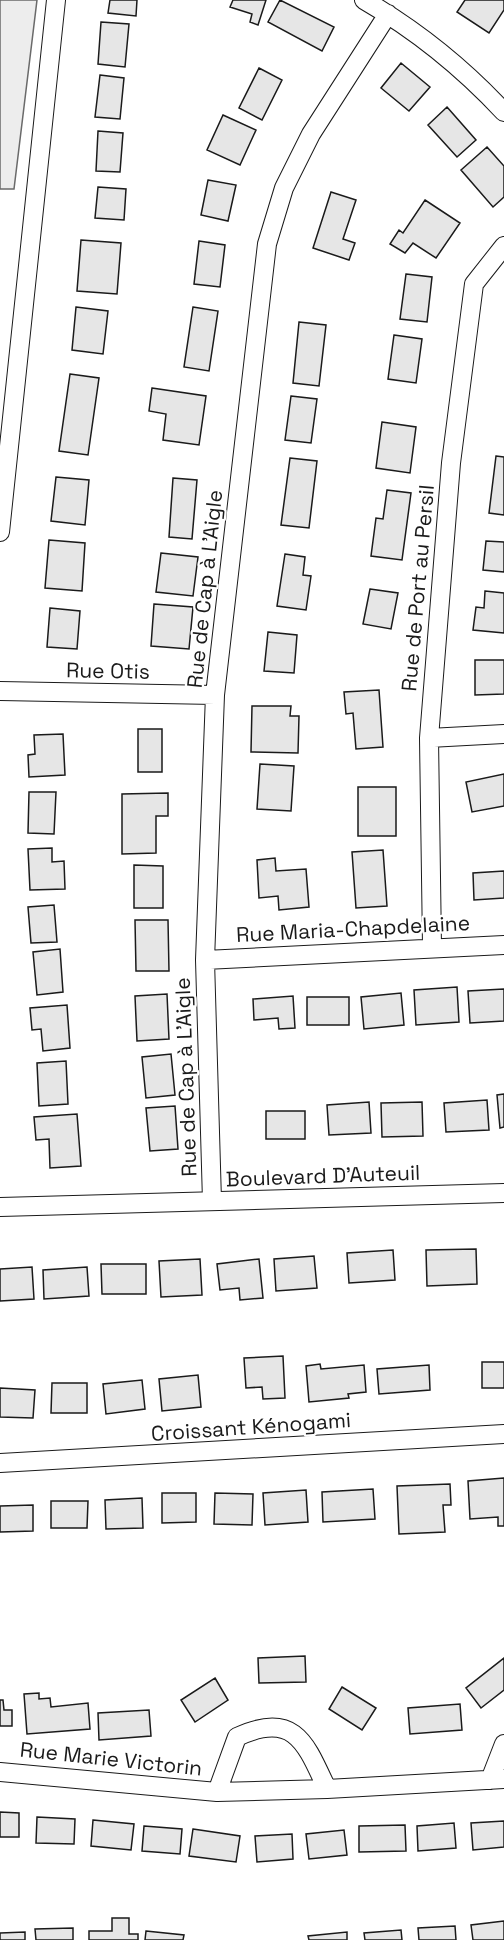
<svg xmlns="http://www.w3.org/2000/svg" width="504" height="1940" font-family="'Space Grotesk',sans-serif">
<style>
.built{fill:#ededed;stroke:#6a6a6a;stroke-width:1.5}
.building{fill:#e6e6e6;stroke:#1a1a1a;stroke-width:1.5}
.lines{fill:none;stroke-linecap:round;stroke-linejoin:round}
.street-casing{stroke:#1a1a1a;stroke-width:20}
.street{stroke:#fff;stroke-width:18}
.labels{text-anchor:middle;stroke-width:4.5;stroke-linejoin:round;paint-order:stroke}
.street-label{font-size:21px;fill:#1a1a1a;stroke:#fff}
</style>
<rect width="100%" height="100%" fill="#fff"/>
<path class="built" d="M0 0H37L14 189H0Z"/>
<path class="building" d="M110 0H137L136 16 108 13Z
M233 0H266L258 25 250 22 252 14 230 7Z
M280 0 334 27 322 51 268 22Z
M465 0H504V10L489 33 457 12Z
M101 22 129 24 125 67 98 64Z
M401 63 430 87 409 111 381 88Z
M259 68 282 80 262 120 239 108Z
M100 75 124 78 120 119 95 117Z
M447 107 476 140 457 157 428 125Z
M223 115 256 130 240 165 207 150Z
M98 131 123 133 120 172 96 171Z
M487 147 504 166V197L493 207 461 170Z
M208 180 236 185 228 221 201 215Z
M98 187 126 189 124 220 95 218Z
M331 192 356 200 343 239 355 243 349 260 313 248Z
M425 200 460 223 436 258 413 243 405 253 390 244 399 230 403 233Z
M81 240 121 243 117 294 77 291Z
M199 241 225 245 220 287 194 284Z
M406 274 432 277 427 322 400 319Z
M76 307 108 311 103 354 72 350Z
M193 307 218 311 209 371 184 367Z
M299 322 326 325 319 386 293 383Z
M394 335 422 339 416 383 388 379Z
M70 374 99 378 88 455 59 451Z
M152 388 206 396 199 445 163 440 166 414 149 411Z
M291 396 317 399 311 443 285 440Z
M382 422 416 427 410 473 376 468Z
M496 456 504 457V515L489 513Z
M290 458 317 461 309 528 281 525Z
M56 477 89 480 85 525 51 521Z
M173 478 197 480 192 539 169 537Z
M387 490 411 493 402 560 371 556 376 518 383 519Z
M49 540 85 543 82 591 45 588Z
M486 541 504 542V572L483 570Z
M161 553 198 557 193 596 156 592Z
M285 554 305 557 303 575 311 576 306 610 277 606Z
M370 589 398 593 391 629 363 624Z
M485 591 504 593V633L473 630 476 607 484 608Z
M154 604 193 607 189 649 151 646Z
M50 608 80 611 77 649 47 647Z
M268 632 297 635 294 673 264 671Z
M475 660H504V694L475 695Z
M379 690 383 747 356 749 353 713 346 714 344 692Z
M252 706H291L290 716H299L298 753 251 752Z
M138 729H162V772H138Z
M63 734 65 775 29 777 28 755 35 754 34 735Z
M260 764 294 766 291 811 257 809Z
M504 774V806L472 812 466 782Z
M358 787H396V836H358Z
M29 792H56L54 834 28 833Z
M168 793V816H156V853L122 854V794Z
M52 848V862L64 861 65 889 30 890 28 849Z
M383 850 387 906 356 908 352 852Z
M275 858 276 871 306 869 309 907 279 910 278 896 259 898 257 860Z
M134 865 163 866V908H134Z
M504 871V898L474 900 473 873Z
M54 905 57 942 31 943 28 907Z
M135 920H168L169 971H136Z
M60 949 63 992 37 995 33 952Z
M457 987 459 1022 416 1025 414 990Z
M504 989V1021L470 1023 468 991Z
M401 993 404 1025 364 1029 361 997Z
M167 994 169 1039 137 1041 135 996Z
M293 996 295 1028 279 1029 278 1018 254 1020 253 999Z
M307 997H349V1025H307Z
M67 1005 70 1048 43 1051 41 1029 32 1030 30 1008Z
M171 1054 175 1095 146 1098 142 1057Z
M66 1061 68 1104 39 1106 37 1063Z
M504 1094V1127L500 1128 497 1095Z
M487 1100 489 1130 446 1132 444 1103Z
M369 1102 371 1133 329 1135 327 1105Z
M422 1102 423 1136 382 1137 381 1103Z
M175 1106 178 1149 150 1151 146 1108Z
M266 1111H305V1139H266Z
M77 1114 81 1166 50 1168 49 1139 36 1140 34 1117Z
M476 1249 477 1284 427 1286 426 1250Z
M393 1250 395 1280 349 1283 347 1253Z
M314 1256 317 1288 276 1291 274 1259Z
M200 1259 202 1295 161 1297 159 1261Z
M259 1259 263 1298 240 1300 239 1288 220 1290 217 1264Z
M101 1264H146V1294H102Z
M32 1267 34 1299 0 1301V1269Z
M87 1267 89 1296 44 1299 43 1270Z
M283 1356 285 1398 263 1399 262 1387 246 1388 244 1358Z
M482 1362H504V1388H482Z
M320 1364 321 1369 364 1365 366 1392 348 1394 349 1398 309 1402 306 1366Z
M429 1365 430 1390 379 1394 377 1369Z
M198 1375 201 1407 162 1411 159 1379Z
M142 1380 145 1409 106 1414 103 1384Z
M52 1383H87V1413H51Z
M0 1388 35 1390 33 1418 0 1417Z
M504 1478V1526H498V1517L470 1519 468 1481Z
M450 1484 451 1505H443L445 1532 399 1534 397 1486Z
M373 1489 375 1519 323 1522 322 1492Z
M306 1490 308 1522 265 1525 263 1493Z
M162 1493H196V1522L162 1523Z
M215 1493 253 1494 252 1525 214 1524Z
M142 1498 143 1528 106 1529 105 1500Z
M51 1501H88L87 1528H51Z
M33 1505V1531L0 1532V1506Z
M305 1656 306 1682 259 1683 258 1658Z
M504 1658V1690L481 1708 466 1688Z
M215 1678 228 1700 195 1722 181 1700Z
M342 1687 376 1708 362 1730 329 1709Z
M39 1693V1699L50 1698 51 1707 88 1703 90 1729 27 1734 24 1694Z
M0 1700H3L4 1710H12V1726H0Z
M460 1704 462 1730 410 1734 408 1708Z
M149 1710 151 1736 99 1740 98 1713Z
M0 1812 19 1813V1837H0Z
M37 1817 75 1819 74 1844 36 1843Z
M93 1820 134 1824 131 1850 91 1846Z
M504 1821V1847L473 1850 471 1823Z
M454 1823 456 1848 418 1851 417 1826Z
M405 1825 406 1851 359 1852V1826Z
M144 1826 182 1829 180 1854 142 1851Z
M193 1829 240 1836 236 1862 189 1856Z
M344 1830 347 1855 309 1859 306 1834Z
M292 1834 293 1859 257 1862 255 1836Z
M112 1918H129V1934H138V1940H89V1931H112Z
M504 1921V1940H473L471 1925Z
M455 1926 456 1940H419L418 1928Z
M73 1928V1940H36L35 1929Z
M401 1930 402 1940H365L364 1933Z
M146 1931 184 1935 183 1940H145Z
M25 1932V1940H0V1933Z
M347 1932V1940H309L308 1936Z"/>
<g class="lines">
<g class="street-casing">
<path id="street" d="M364 0C416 30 463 68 504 112
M0 532 56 0
M0 691 215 695
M429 738 504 734
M432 946 429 738 451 463 474 284 504 246
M205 960 504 945
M212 1201 205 960 215 695 267 244 284 188 311 134 388 14
M0 1207 504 1193
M0 1463 504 1434
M0 1772 217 1792 327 1789 504 1779
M490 1780 504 1744
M217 1792 237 1737C295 1710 306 1744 327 1789"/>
</g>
<use href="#street" class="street"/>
</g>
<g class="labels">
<g class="street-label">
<text transform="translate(418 588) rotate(-85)" y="7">Rue de Port au Persil</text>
<text transform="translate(205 589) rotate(-84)" y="7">Rue de Cap à L'Aigle</text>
<text transform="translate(108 671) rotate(1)" y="7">Rue Otis</text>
<text transform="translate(353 929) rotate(-3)" y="7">Rue Maria-Chapdelaine</text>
<text transform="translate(186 1077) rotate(-92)" y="7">Rue de Cap à L'Aigle</text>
<text transform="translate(323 1176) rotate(-2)" y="7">Boulevard D'Auteuil</text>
<text transform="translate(251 1427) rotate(-4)" y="7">Croissant Kénogami</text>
<text transform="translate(111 1759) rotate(6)" y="7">Rue Marie Victorin</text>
</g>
</g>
</svg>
